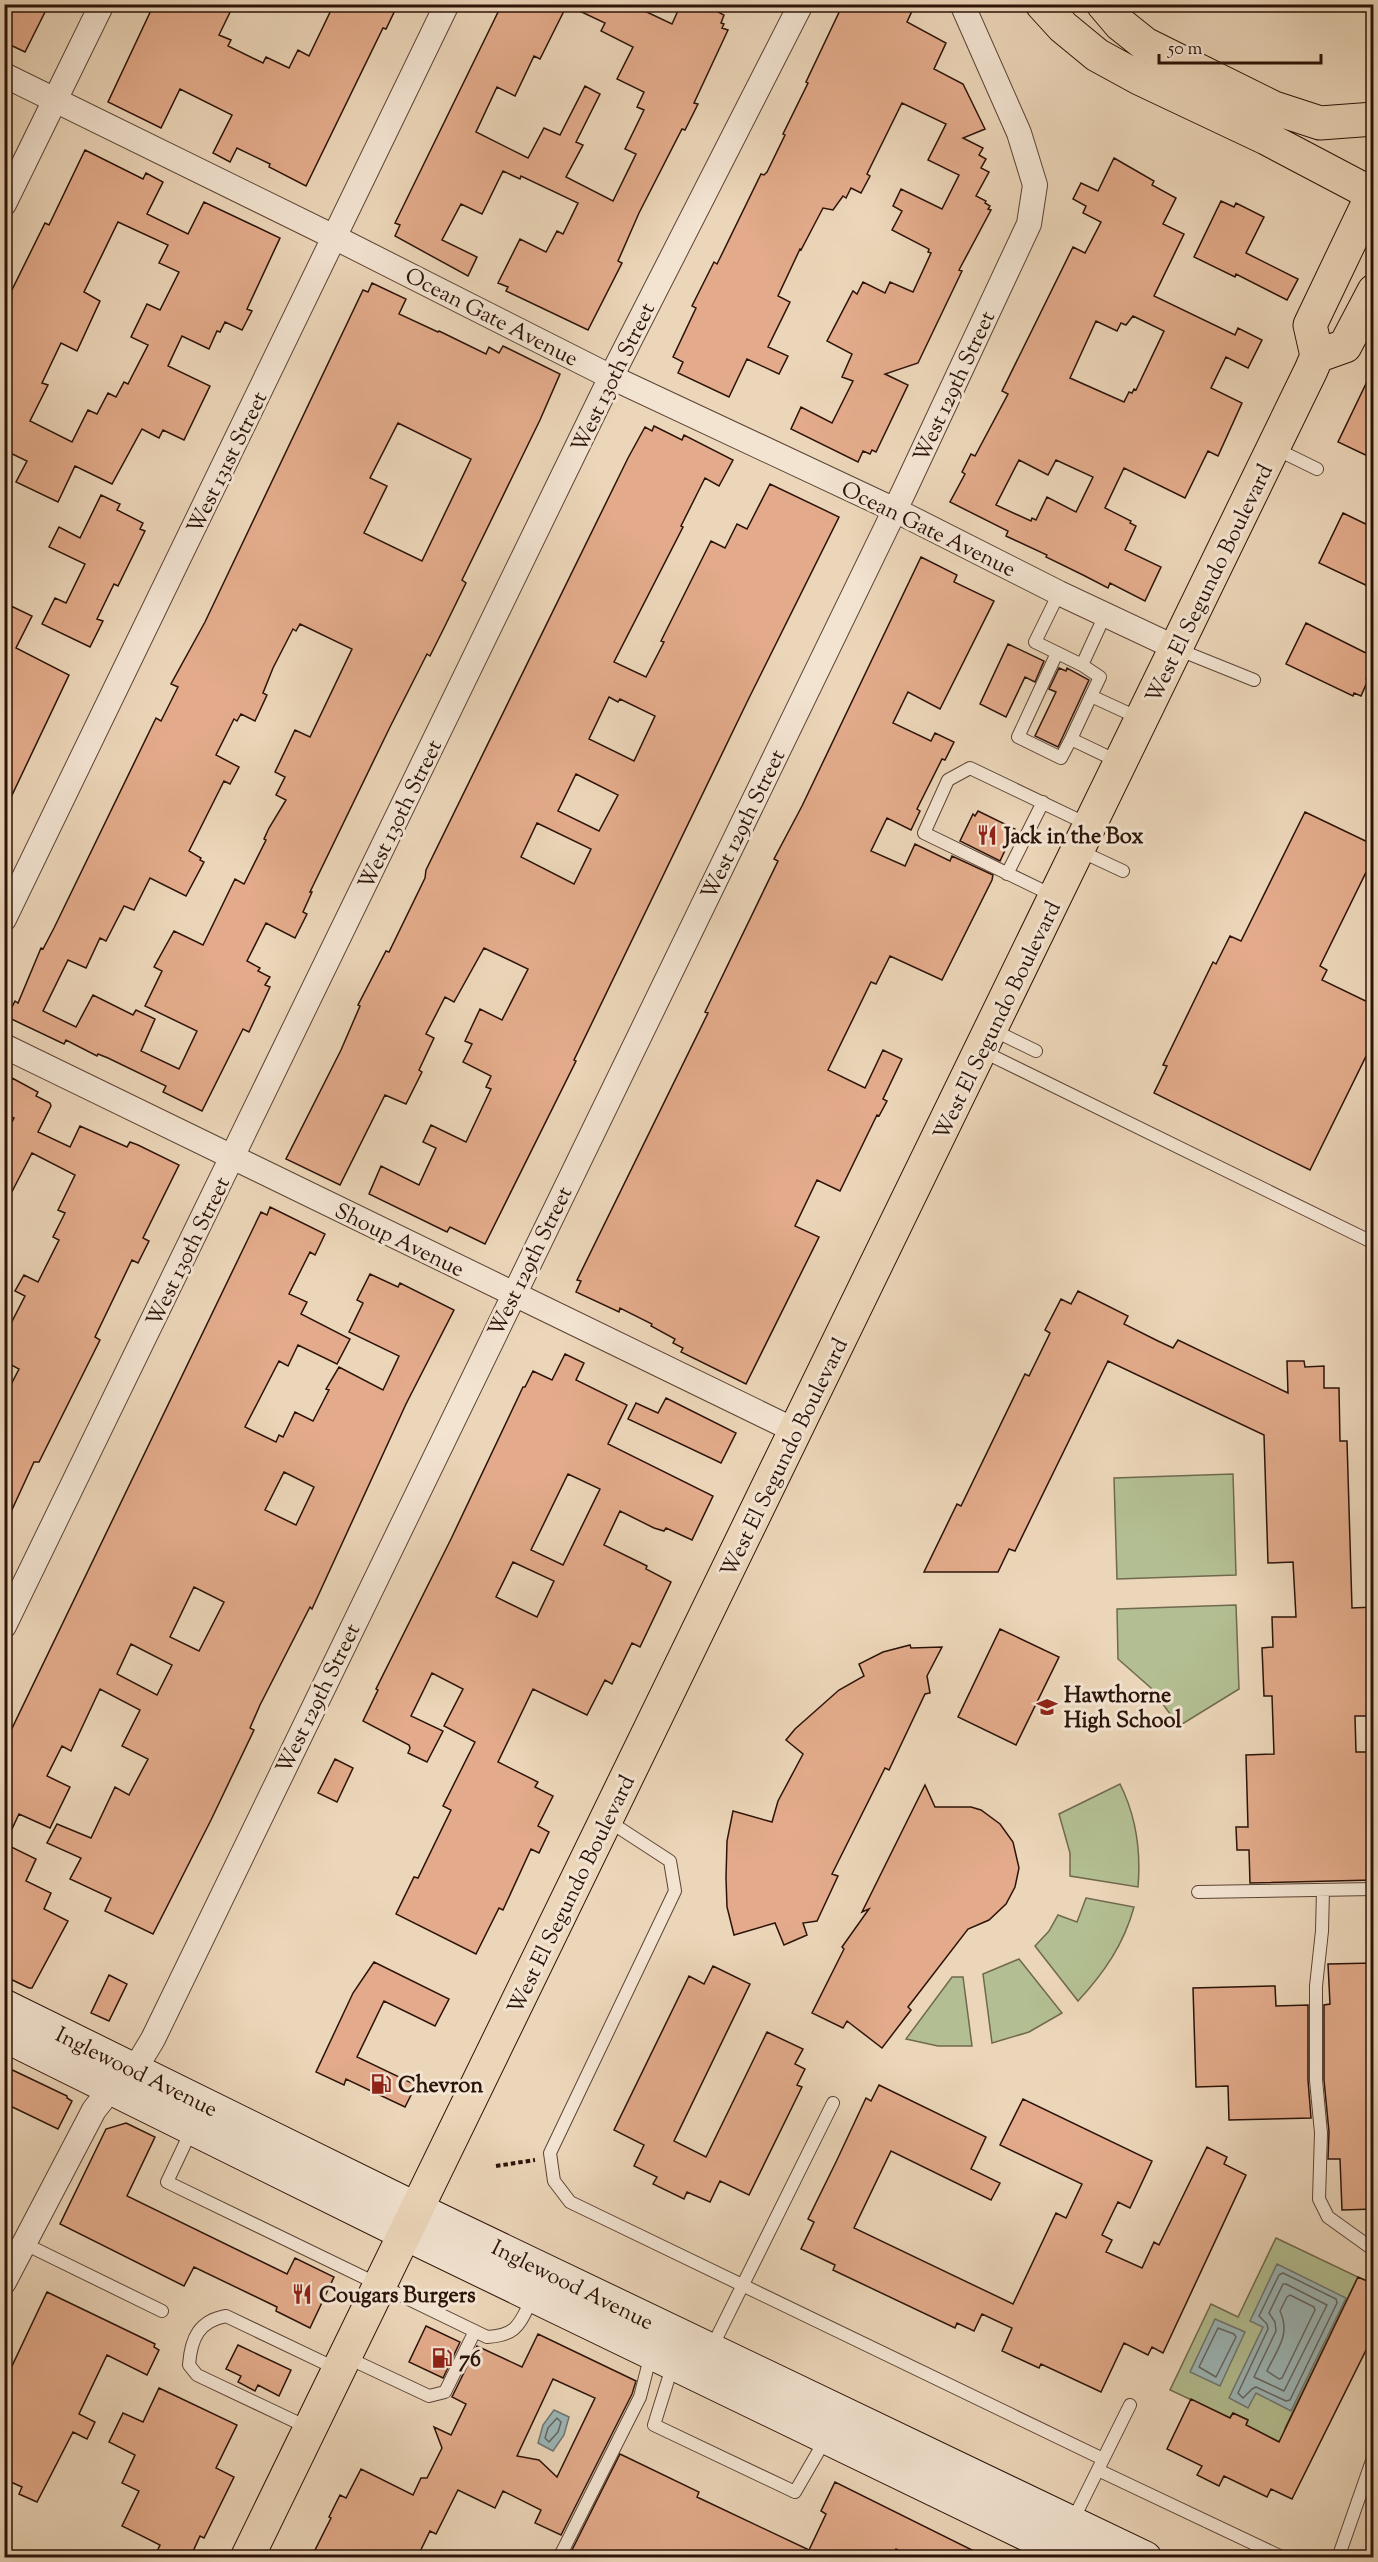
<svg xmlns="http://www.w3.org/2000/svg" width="1378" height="2562" font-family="'Sorts Mill Goudy',serif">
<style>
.green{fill:#b3bf92;stroke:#70694e;stroke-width:1.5}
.water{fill:#9cb7b8;stroke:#6f7572;stroke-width:1.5}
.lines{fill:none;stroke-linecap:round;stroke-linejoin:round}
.shore{stroke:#646560;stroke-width:1.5}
.building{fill:#e3ab8b;stroke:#2c1309;stroke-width:1.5;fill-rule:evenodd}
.lane-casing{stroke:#5c4435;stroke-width:14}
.street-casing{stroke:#5c4435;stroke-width:26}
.secondary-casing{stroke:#2c1309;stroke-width:35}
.primary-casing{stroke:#2c1309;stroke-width:35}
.highway-casing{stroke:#2c1309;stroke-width:35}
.path{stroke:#2c1309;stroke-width:4;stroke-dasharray:4.5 3;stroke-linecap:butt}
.lane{stroke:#f3e4d2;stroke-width:12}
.street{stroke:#f3e4d2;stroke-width:24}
.secondary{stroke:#f3e4d2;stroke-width:33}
.primary{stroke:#ecd6b9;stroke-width:33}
.highway{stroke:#ecd6b9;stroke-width:33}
.labels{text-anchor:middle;stroke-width:6;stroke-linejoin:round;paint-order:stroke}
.street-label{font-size:22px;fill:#2c1309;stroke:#f3e4d2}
.poi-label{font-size:22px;font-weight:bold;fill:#2c1309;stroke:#f3e4d2;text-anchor:start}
</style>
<rect width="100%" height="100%" fill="#ecd6b9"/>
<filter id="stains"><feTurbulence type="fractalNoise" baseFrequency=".00333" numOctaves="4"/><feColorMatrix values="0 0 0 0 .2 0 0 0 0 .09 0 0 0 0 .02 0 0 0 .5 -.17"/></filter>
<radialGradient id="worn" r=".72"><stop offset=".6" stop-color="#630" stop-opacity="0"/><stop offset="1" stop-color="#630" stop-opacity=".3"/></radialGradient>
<path class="green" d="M1233 1474 1236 1575 1117 1579 1114 1478Z
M1236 1605 1239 1689 1179 1726 1151 1688 1118 1659 1117 1609Z
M1120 1784C1136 1816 1141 1852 1138 1887L1070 1876V1853L1059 1814Z
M1086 1898 1134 1907C1124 1944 1104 1973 1078 2001L1035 1946 1049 1931 1058 1915 1077 1922Z
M1019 1959 1062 2013 1029 2032 992 2043 983 1974Z
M952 1977H963L972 2046H938L906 2039Z
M1276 2238 1358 2277 1285 2428 1288 2446 1246 2425 1248 2420 1233 2413 1230 2418 1170 2390 1211 2304 1238 2317Z"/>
<path class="water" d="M1277 2264 1346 2298 1291 2411 1256 2393 1248 2408 1229 2398 1263 2327 1250 2321Z
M1215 2319 1245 2332 1220 2386 1190 2372Z
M554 2410 569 2417 564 2435 553 2451 538 2443 543 2425Z"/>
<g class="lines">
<path class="shore" d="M1283 2273 1336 2299 1337 2303 1290 2400 1286 2401 1256 2387 1252 2389 1243 2398 1238 2393 1268 2329 1267 2324 1259 2316 1279 2275Z
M1283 2284H1286L1327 2305 1284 2391 1254 2377 1276 2331 1275 2322 1269 2313Z
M1290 2295 1314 2307 1315 2310 1282 2378 1279 2379 1267 2371C1277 2349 1291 2335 1280 2311L1287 2297Z
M1218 2328 1234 2334 1236 2337 1216 2377 1199 2367Z
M557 2418 561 2422 558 2432 549 2442 545 2438 548 2428Z"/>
</g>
<path class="building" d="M13 4H49L25 52 4 42V21Z
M154 4H234L219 35 231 40 228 46 263 63 266 57 289 68 298 50 309 56 334 4H398L386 29 383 28 306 186 269 167 270 164 237 148 230 162 213 153 232 115 180 89 161 128 108 102Z
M502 4H630L672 24 681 4 695 11 698 4H703L724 15 721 23 724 24 722 28 728 30 694 103 698 104 685 130 682 129 639 213 618 261 622 263 588 330 506 291 508 287 498 283 520 239 546 252 557 231 563 234 578 203 521 176 520 179 503 171 482 214 461 204 442 240 477 257 468 276 395 236 400 225 395 223ZM567 5 605 23 601 31 633 47 617 79 644 92 637 107 644 110 625 149 636 154 613 201 566 177 583 145 576 142 600 94 585 86 560 135 544 128 528 158 476 132 497 87 515 96 534 56 540 59Z
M843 4H899L912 11 907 22 946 43 934 69 963 84 985 129 963 138 983 148 979 155 986 159 981 168 989 172 976 196 986 201 985 203 990 206 988 209 991 210 959 270 962 271 918 363 885 374 908 385 876 452 872 450 870 454 863 451 858 462 791 429 801 407 832 423 853 381 842 377 852 354 827 341 853 291 857 294 863 282 885 293 890 282 913 292 931 253 928 252 929 249 892 230 902 211 893 206 901 189 942 209 959 175 928 160 946 124 902 103 867 174 870 176 861 193 851 188 846 198 843 196 833 210 823 208 801 250 800 249 778 296 790 302 768 347 788 356 779 374 747 359 729 397 678 373 683 362 673 357 696 308 692 306 714 262 717 264 720 258 761 174 764 175 767 172 785 135 783 134 808 83 806 82Z
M85 150 143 179 146 173 163 182 147 214 188 234 204 202 280 238 247 309 252 311 242 330 225 322 220 332 217 331 209 349 182 336 168 366 210 386 184 440 163 430 159 438 142 429 112 484 75 466 58 502 16 482 27 461 4 450V306L45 223 49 225ZM118 222 168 245 159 263 179 272 160 310 147 304 131 337 148 345 128 384 124 382 116 397 108 393 97 414 88 410 72 442 30 421 48 385 42 383 61 343 77 351 100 301 84 292Z
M1114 158 1154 181 1152 185 1176 198 1163 224 1184 234 1154 296 1235 335 1238 328 1262 340 1248 368 1226 357 1211 388 1242 403 1218 456 1208 451 1185 498 1124 468 1105 508 1131 521 1130 523 1136 526 1125 550 1161 567 1145 601 1110 583 1108 588 1083 575 1046 557 1047 555 1006 536 1008 531 950 502 965 474 962 472 971 454 975 456 1008 394 1002 391 1073 247 1085 253 1101 222 1083 213 1086 206 1073 199 1081 183 1098 191ZM1133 316 1164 331 1136 390 1134 389 1132 393 1129 392 1124 402 1070 378 1096 321 1117 331 1121 323 1126 325ZM1019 460 1048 475 1056 460 1093 477 1076 512 1047 497 1036 520 1032 518 1031 521 996 505Z
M1221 201 1234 207 1236 203 1264 217 1246 253 1298 279 1287 300 1236 274 1235 277 1194 257Z
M372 283 406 299 399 314 438 332 439 331 486 354 489 347 499 353 503 346 560 374 540 420 462 580 466 583 444 628 430 656 427 654 390 727 310 892H312L303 912 307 914 295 938 266 923 247 961 260 968 258 971 270 977 265 985 270 987 249 1032 243 1029 202 1111 163 1092 166 1086 108 1058 98 1054 97 1056 66 1040 64 1044 7 1017 15 1001 18 1003 41 948 43 949 54 928 156 718 161 721 178 687 171 684 205 622 363 290 368 292ZM398 423 471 459 422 561 364 533 387 486 370 478ZM300 624 352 649 310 737 295 730 275 772 285 777 276 795 286 800 269 828 264 839 266 840 244 884 235 879 203 945 174 931 154 967 162 971 145 1006 197 1031 179 1069 141 1051 155 1019 136 1010 133 1015 93 995 76 1027 43 1011 68 960 86 968 100 938 106 941 124 906 134 910 150 878 186 896 204 862 200 860 201 858 189 851 224 781 230 784 239 767 216 755 234 719 237 721 241 714 255 721 267 695 263 693 273 668 293 629 296 631Z
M1374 367V459L1338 442Z
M654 426 682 440 684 435 733 460 719 486 705 478 681 526 683 527 614 662 646 677 664 642 661 641 711 541 725 548 737 524 747 529 770 484 839 517 749 698 574 1060 576 1061 485 1244 450 1227 447 1232 369 1194 381 1166 419 1185 436 1148 423 1142 431 1125 466 1142 491 1089 486 1087 491 1076 463 1062 472 1044 465 1041 480 1009 502 1020 528 969 484 948 454 1002 445 997 426 1034 434 1038 419 1070 422 1072 406 1104 385 1095 340 1185 286 1159 341 1050 360 1006 358 1005 386 951 389 952 425 878 426 870 628 458 645 427 652 431ZM609 697 618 702 620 699 655 716 634 761 589 739ZM576 774 618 795 599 831 558 811ZM537 823 591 849 574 884 521 857Z
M101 495 120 504 117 510 143 523 140 529 145 531 118 586 114 584 97 619 103 621 90 647 42 624 55 598 66 603 85 564 49 547 59 527 80 538Z
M1343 513 1374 528V589L1319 563Z
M921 557 957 575 954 582 994 601 940 709 908 692 893 723 931 741 935 733 954 742 945 760 942 759 917 809 920 811 911 830 887 818 871 851 905 866 915 844 950 861 952 856 993 875 992 880 942 980 890 956 876 984 871 982 828 1070 865 1088 883 1050 902 1059 883 1099 887 1101 879 1116 877 1115 840 1191 817 1180 795 1226 819 1237 746 1384 681 1352 683 1348 673 1343 675 1339 651 1326 652 1324 620 1308 619 1312 576 1292 581 1281 577 1280 708 1013 705 1012 778 861 774 859 802 806Z
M11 606 32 616 16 648 69 675 4 812V620Z
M1306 623 1374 657V663L1366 679 1368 680 1361 696 1354 693 1353 696 1286 664Z
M1008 644 1044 661 1035 682 1025 677 1006 717 980 704Z
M1059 668 1066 671 1067 668 1089 680 1058 747 1035 736 1056 692 1049 689Z
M978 811 1015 829 1000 861 960 841 973 814 975 816Z
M1305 812 1374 845V856L1320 966 1327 970 1322 980 1374 1005V1040L1310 1170 1154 1093 1167 1066 1163 1065 1213 962 1216 964 1230 936 1241 941Z
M12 1078 38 1092 36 1096 50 1103 51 1106 38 1132 70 1147 80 1126 127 1147 130 1142 138 1145 179 1165 143 1238 149 1241 138 1263 132 1260 95 1337 100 1340 39 1462H34L4 1527V1398L19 1369 4 1361V1337L25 1296 15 1291 24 1275 38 1282 59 1240 53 1237 65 1213 58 1210 75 1175 32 1153 4 1207V1137L14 1118 4 1113V1093Z
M270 1207 325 1234 315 1255 310 1252 289 1294 307 1302 301 1314 350 1339 337 1364 298 1345 288 1366 279 1361 245 1427 276 1442 279 1435 283 1437 295 1412 313 1421 329 1390 326 1389 339 1367 383 1390 399 1356 349 1332 363 1303 357 1300 370 1274 398 1287 400 1283 454 1310 406 1404 312 1609 310 1607 260 1705 250 1728 254 1730 211 1820 153 1934 105 1911 111 1898 70 1879 81 1858 47 1843 57 1824 91 1838 115 1787 129 1795 148 1759 122 1746 140 1710 100 1689 71 1751 62 1746 47 1776 70 1787 50 1828 19 1814 5 1844 36 1859 26 1881 51 1893 44 1909 68 1921 32 1988H29L4 1976V1921L10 1909 4 1906V1745L261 1212 267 1215ZM284 1472 314 1487 296 1525 265 1510ZM194 1587 224 1602 199 1651 170 1637ZM131 1644 172 1665 157 1695 117 1674Z
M1078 1291 1128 1316 1124 1324 1158 1341 1173 1348 1178 1340 1288 1393 1287 1361H1304L1305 1367 1324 1366V1388H1339L1340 1441H1347L1352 1608 1374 1607V1716H1355L1356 1752H1368V1762H1374L1373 1880 1250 1883 1249 1850H1237L1236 1827H1248L1246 1755 1274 1754 1272 1696H1264L1262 1648 1273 1647 1272 1617H1296L1293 1562 1268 1563 1264 1435 1108 1361 1015 1551 1009 1549 998 1572H924L957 1504 961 1506 1025 1374 1029 1376 1050 1333 1045 1330 1061 1299 1071 1304Z
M565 1354 584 1363 576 1380 627 1405 608 1444 713 1496 692 1540 666 1528 664 1531 654 1528 620 1511 604 1545 647 1566 646 1569 671 1582 640 1647 632 1643 612 1684 605 1680 587 1715 533 1689 498 1762 538 1782 535 1787 553 1796 538 1826 549 1832 539 1853 531 1849 503 1910 499 1908 476 1954 396 1914 414 1877 418 1878 451 1810 443 1806 475 1742 444 1726 463 1689 432 1673 411 1716 443 1731 427 1762 408 1753 410 1748 409 1745 363 1721 378 1690 376 1689 451 1539 523 1387H525L533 1371 552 1380ZM568 1474 600 1489 563 1565 531 1550ZM513 1562 554 1581 537 1617 496 1597Z
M666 1398 736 1433 721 1463 628 1419 636 1403 658 1413Z
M1000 1629 1059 1657 1016 1745 958 1717Z
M910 1645 911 1648 942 1647 927 1676 930 1693 925 1694 889 1770 885 1768 832 1874 838 1876 817 1921 803 1923 807 1935 784 1945 775 1923 734 1935 727 1907 726 1878 727 1841 733 1811 772 1822 778 1801 803 1754 786 1740 795 1729 839 1690 864 1676 859 1664 883 1652Z
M335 1759 353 1768 337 1802 318 1793Z
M925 1785 935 1807H971L981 1810 1000 1824 1013 1842 1019 1868 1015 1887 1006 1904 989 1920 968 1929 908 2007 911 2010 882 2048 847 2021 843 2028 812 2013 844 1949 842 1947 869 1909 862 1912Z
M374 1962 449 1999 435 2026 384 2001 357 2057 416 2085 405 2107 346 2079 344 2085 316 2072 353 1993Z
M1374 1963V2209L1342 2210 1340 2159H1328L1329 2132 1324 2080V2005L1330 2004 1328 1964Z
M713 1966 750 1984 674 2141 706 2157 767 2032 803 2049 795 2064 805 2069 797 2085 802 2087 749 2195 720 2181 710 2202 687 2192 684 2199 653 2184 657 2177 634 2166 644 2145 614 2130 689 1976 704 1984Z
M109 1975 127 1984 109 2021 91 2013Z
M1275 1986 1276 2006 1308 2005V2080L1311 2118 1229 2120 1228 2086 1196 2087 1193 1988Z
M4 2066 67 2096V2098L72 2101 58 2129 4 2103Z
M879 2085 986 2137 971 2169 1000 2183 991 2200 891 2151 854 2228 1013 2304 1056 2213 1066 2218 1082 2184 1000 2145 1023 2099 1152 2161 1130 2208 1118 2202 1102 2235 1112 2240 1106 2252 1142 2268 1154 2242 1159 2245 1207 2147 1227 2157 1224 2164 1246 2175 1163 2353 1152 2347 1148 2355 1124 2343 1101 2392 1041 2364 1039 2368 1002 2351 1012 2328 982 2314 974 2331 957 2323 955 2328 833 2270 835 2265 801 2249 814 2222 808 2219 836 2162 866 2098 871 2101Z
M126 2123 155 2137 127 2196 287 2274 295 2258 334 2277 310 2328 276 2311 277 2307 194 2267 184 2286 60 2224 106 2129Z
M1358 2277 1374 2284V2334L1292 2499 1271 2489 1267 2497 1224 2476 1219 2486 1197 2475 1202 2466 1167 2449 1191 2399 1230 2418 1233 2413 1248 2420 1246 2425 1279 2442Z
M47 2292 155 2344 154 2347 159 2350 147 2375 107 2355 79 2414 95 2422 87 2439 73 2432 37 2502 19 2494 22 2487 4 2479V2383Z
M426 2326 460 2342 443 2378 409 2362Z
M538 2334 636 2381 632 2394 561 2535 535 2523 541 2510 503 2491 495 2508 458 2490 436 2534 430 2531 417 2558H311L331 2518 329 2517 340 2495 346 2498 361 2469 413 2495 421 2478H427L442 2448 434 2427 451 2435 466 2404 452 2397 477 2346 522 2367ZM553 2379 595 2398 557 2477 539 2460 517 2456Z
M238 2345 291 2370 279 2396 258 2385 255 2391 238 2382 241 2376 226 2369Z
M159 2388 237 2425 216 2468 234 2477 204 2538 200 2536 190 2558H154L160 2545 122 2526 139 2491 122 2483 135 2455 109 2442 123 2413 143 2422Z
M620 2454 699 2492 697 2497 809 2550 826 2514 821 2511 835 2482 988 2558H914L896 2549 892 2558H568Z"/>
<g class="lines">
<g class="lane-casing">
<path id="lane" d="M1274 448 1317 469
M1059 593 1035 642 1082 665
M1105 615 1082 665 1100 677 1091 696 1141 719
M1177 649 1254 680
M1057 653 1018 737 1061 758 1071 739
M1091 696 1071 739 1119 762
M1078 850 1123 871
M1007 874 1043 802
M1054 896 924 833 948 780 970 768 1089 825
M993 1030 1036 1051
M982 1051 1374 1243
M607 1820 670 1861 675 1891 550 2153 554 2181 570 2202 1103 2459
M1323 1890 1322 1931 1316 1986V2080L1321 2133 1319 2199 1328 2217 1374 2250
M1198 1892 1374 1889
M192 2129 167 2182 487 2337C520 2335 519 2322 534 2296
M23 2243 162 2311
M711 2349 833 2103
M346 2357 429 2396 445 2392 475 2331
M673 2364 654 2425 795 2492 825 2440
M309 2428 197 2375 189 2365C191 2338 199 2321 226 2316L337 2369
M1098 2470 1284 2558
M1072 2522 1130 2405
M559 2558 640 2397 651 2354
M1338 2558 1374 2455"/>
</g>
<g class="street-casing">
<path id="street" d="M4 75 334 237 611 377 895 510 1059 593 1176 648
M4 204 102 4
M4 919 447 4
M4 1046 796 1431
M4 1626 611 377 801 4
M4 2282 94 2110 112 2087 135 2069 153 2039 905 489 1029 224 1035 185 1019 133 962 4"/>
</g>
<g class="secondary-casing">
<path id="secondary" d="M4 2006 416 2209 1145 2558
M4 2035 404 2233 1076 2558"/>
</g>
<g class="primary-casing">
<path id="primary" d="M1317 356 1345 346 1374 291
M247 2558 1311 370 1317 356 1310 325 1374 191"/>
</g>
<g class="highway-casing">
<path id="highway" d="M1042 4 1063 27 1097 55 1139 78 1266 138 1374 195
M1103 4 1120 24 1145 44 1274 108 1320 123 1374 119"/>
</g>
<path class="path" d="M496 2166 535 2160"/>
<use href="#lane" class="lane"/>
<use href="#street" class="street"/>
<use href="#secondary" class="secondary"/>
<use href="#primary" class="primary"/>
<use href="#highway" class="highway"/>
</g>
<defs>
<g id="restaurant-bare" transform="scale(1.62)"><path d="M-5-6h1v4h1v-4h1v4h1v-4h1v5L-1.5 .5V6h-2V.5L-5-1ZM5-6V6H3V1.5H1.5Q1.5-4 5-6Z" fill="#8f2418" stroke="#f3e4d2" stroke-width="2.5" paint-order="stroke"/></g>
<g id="school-bare" transform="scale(1.62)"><path d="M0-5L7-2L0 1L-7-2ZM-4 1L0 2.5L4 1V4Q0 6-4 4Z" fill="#8f2418" stroke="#f3e4d2" stroke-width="2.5" paint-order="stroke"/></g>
<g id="fuel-bare" transform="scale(1.62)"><path d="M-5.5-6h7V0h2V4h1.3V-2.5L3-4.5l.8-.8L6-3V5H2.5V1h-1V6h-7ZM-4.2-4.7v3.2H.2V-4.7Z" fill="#8f2418" stroke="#f3e4d2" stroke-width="2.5" paint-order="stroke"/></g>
</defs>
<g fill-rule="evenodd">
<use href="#restaurant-bare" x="987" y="835"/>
<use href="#school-bare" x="1047" y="1707"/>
<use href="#fuel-bare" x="381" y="2084"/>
<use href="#restaurant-bare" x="302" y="2294"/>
<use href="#fuel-bare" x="442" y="2358"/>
</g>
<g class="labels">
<g class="street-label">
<text transform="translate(492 316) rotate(27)" y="8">Ocean Gate Avenue</text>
<text transform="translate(612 377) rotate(-64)" y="8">West 130th Street</text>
<text transform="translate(953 386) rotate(-65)" y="8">West 129th Street</text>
<text transform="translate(226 462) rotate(-64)" y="8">West 131st Street</text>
<text transform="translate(929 528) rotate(26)" y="8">Ocean Gate Avenue</text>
<text transform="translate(1208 583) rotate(-64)" y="8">West El Segundo Boulevard</text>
<text transform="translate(399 814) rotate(-64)" y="8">West 130th Street</text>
<text transform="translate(742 824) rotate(-64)" y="8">West 129th Street</text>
<text transform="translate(996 1020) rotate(-64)" y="8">West El Segundo Boulevard</text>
<text transform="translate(400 1239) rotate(26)" y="8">Shoup Avenue</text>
<text transform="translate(187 1251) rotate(-64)" y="8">West 130th Street</text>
<text transform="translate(529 1261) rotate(-64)" y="8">West 129th Street</text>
<text transform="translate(783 1457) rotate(-64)" y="8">West El Segundo Boulevard</text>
<text transform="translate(317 1698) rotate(-64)" y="8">West 129th Street</text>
<text transform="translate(570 1894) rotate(-64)" y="8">West El Segundo Boulevard</text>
<text transform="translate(137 2071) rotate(26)" y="8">Inglewood Avenue</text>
<text transform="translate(573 2284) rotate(26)" y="8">Inglewood Avenue</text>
</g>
<g class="poi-label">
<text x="1004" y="843">Jack in the Box</text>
<text x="1064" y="1702">Hawthorne<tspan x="1064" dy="25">High School</tspan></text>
<text x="398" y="2092">Chevron</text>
<text x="319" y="2302">Cougars Burgers</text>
<text x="459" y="2366">76</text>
</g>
</g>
<rect width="1378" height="2562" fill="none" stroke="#ecd6b9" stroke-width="24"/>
<rect x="6" y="6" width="1366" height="2550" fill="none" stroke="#2c1309" stroke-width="3"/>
<rect x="12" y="12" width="1354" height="2538" fill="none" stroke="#2c1309" stroke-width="1.5"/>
<path d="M1159 54v9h162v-9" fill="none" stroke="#2c1309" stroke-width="3"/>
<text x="1168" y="54" font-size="18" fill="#2c1309" stroke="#f3e4d2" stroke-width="4.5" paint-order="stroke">50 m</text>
<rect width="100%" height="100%" filter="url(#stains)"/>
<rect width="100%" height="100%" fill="url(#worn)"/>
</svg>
